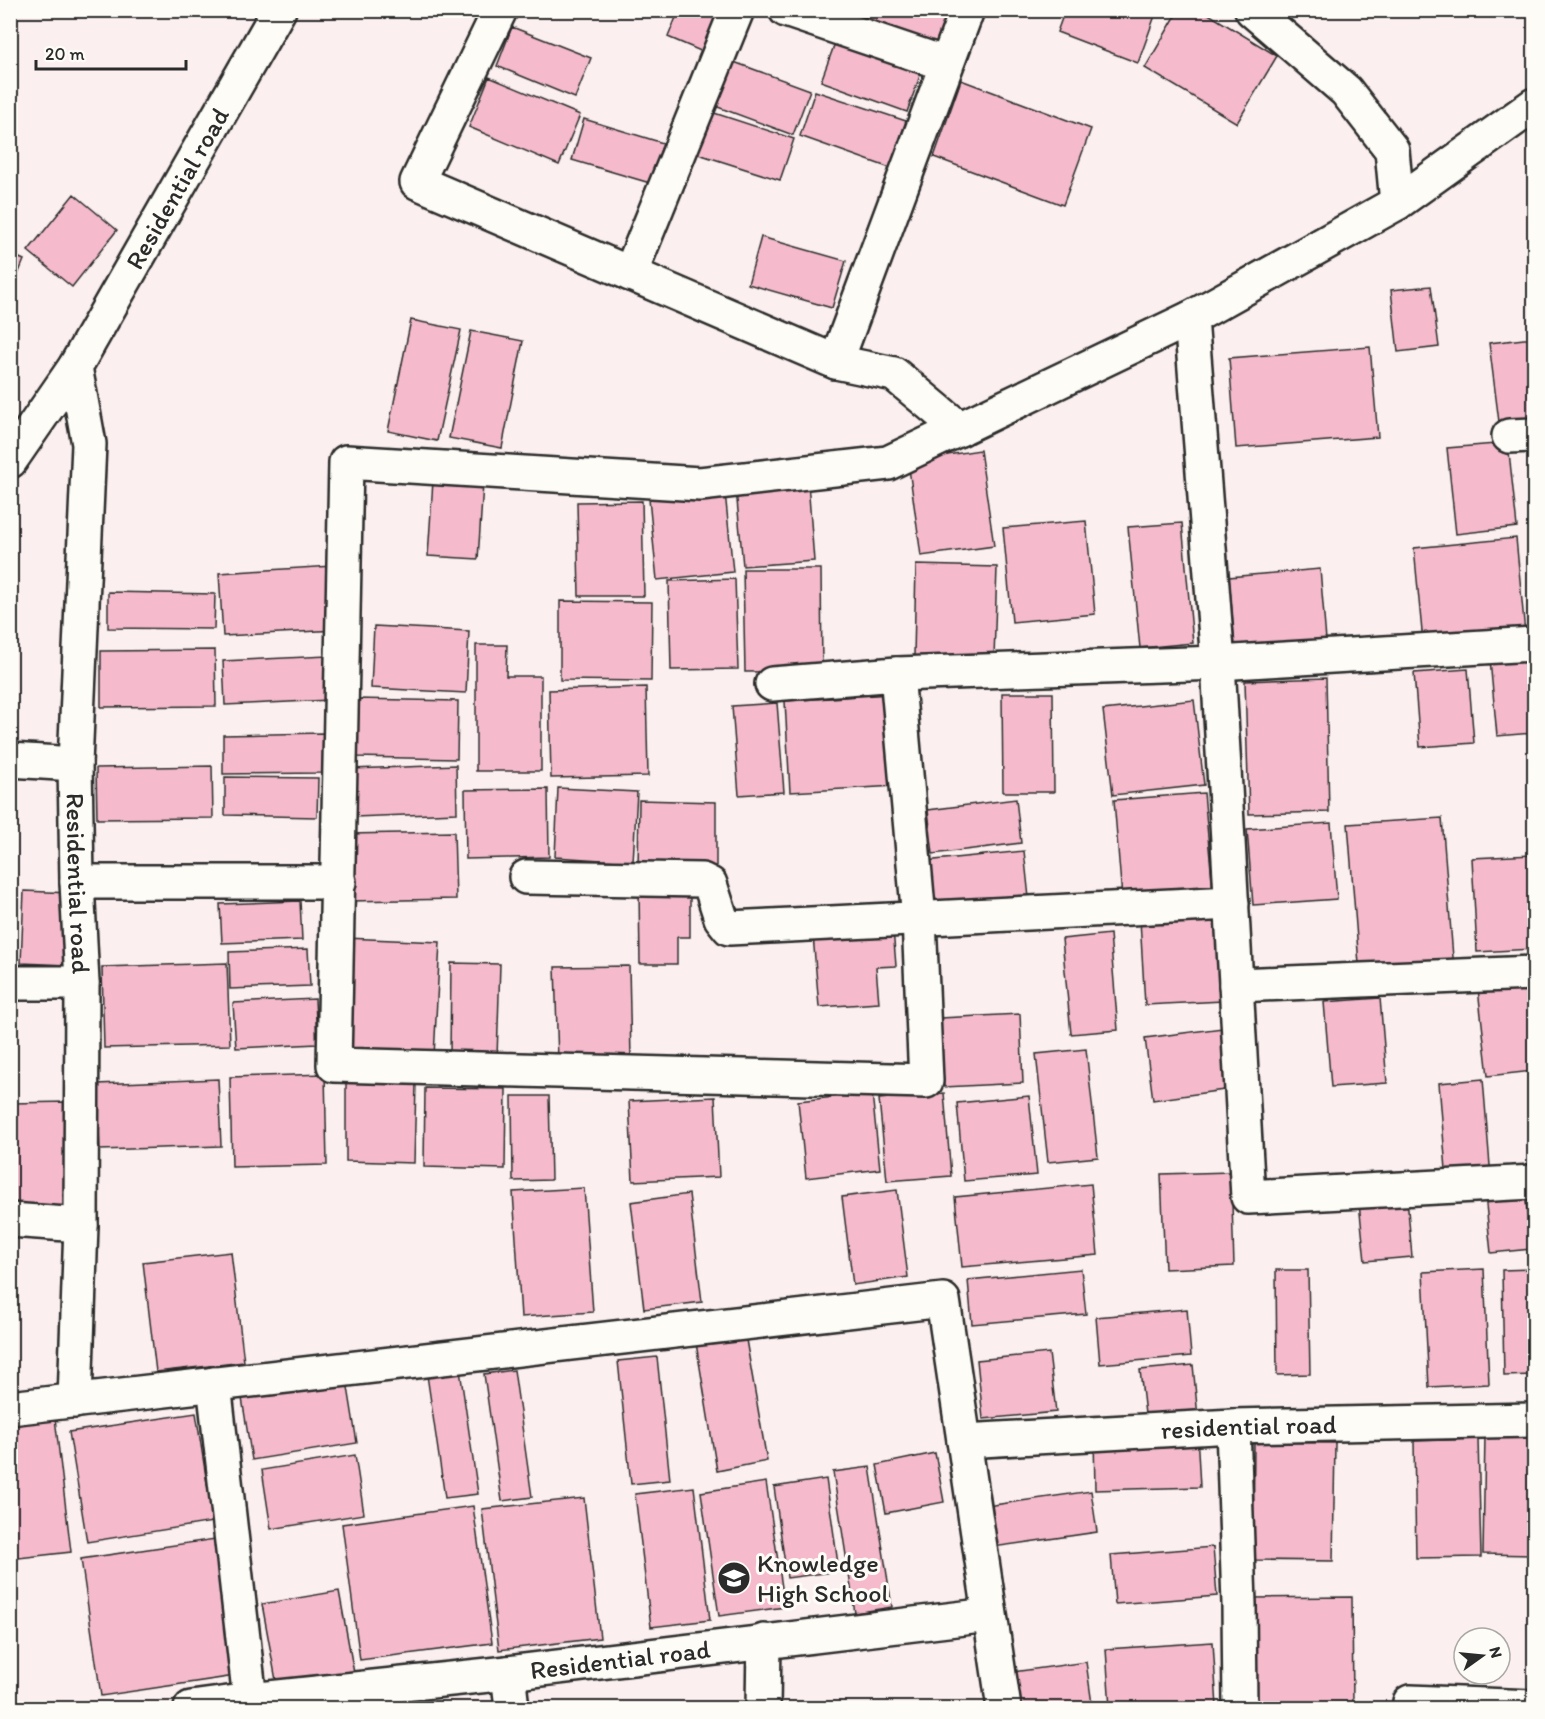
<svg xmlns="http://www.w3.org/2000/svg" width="1545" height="1719" font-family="Itim,sans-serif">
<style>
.building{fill:#f5bbcd;stroke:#2b2b2b;stroke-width:1.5}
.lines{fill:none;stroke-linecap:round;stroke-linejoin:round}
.minor-casing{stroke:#2b2b2b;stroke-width:38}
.minor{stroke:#fdfcf7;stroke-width:33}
.labels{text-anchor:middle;stroke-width:6;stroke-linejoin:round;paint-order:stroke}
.street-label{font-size:26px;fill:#2b2b2b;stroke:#fdfcf7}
.poi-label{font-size:26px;fill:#2b2b2b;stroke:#fdfcf7;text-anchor:start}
</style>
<rect width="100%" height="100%" fill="#fbefef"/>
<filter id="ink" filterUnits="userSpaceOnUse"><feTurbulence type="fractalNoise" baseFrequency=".0167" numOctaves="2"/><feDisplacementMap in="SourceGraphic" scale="12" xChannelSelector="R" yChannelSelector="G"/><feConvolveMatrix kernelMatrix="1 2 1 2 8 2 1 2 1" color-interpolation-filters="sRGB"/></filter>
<g filter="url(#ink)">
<path class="building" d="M679 10H728L710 55 668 37Z
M856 10H954L939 55 851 25Z
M1065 10H1157L1138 63 1057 32Z
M1179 10H1202L1277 56 1237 123 1145 68Z
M512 27 591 58 575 98 497 66Z
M838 35 923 67 907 112 821 81Z
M723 58 810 90 793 135 707 103Z
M489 77 580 115 559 165 469 127Z
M961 80 1091 129 1063 205 934 157Z
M815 91 906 121 890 168 800 136Z
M705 110 794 139 780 180 692 152Z
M584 119 663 143 650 183 572 160Z
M74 194 117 230 72 287 28 251Z
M761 237 846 261 832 308 748 284Z
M10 254 24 260 10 294Z
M1431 286 1439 347 1398 352 1391 290Z
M411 320 461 330 437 441 388 431Z
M471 331 523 341 502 448 449 438Z
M1534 338V418L1499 422 1489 343Z
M1370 347 1378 437 1236 448 1229 358Z
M1508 443 1517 527 1456 534 1447 448Z
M980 450 994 546 921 556 908 461Z
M433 481 483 484 478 559 428 556Z
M808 483 814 561 743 566 736 489Z
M725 492 733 572 657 580 649 499Z
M642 501 644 596H579L577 502Z
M1086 521 1095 614 1012 622 1003 528Z
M1182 523 1193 643 1140 648 1128 527Z
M1516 538 1525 633 1423 642 1414 548Z
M916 565 997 567 994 658 914 656Z
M333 566 337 630 223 636 219 573Z
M743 569H821L822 671 745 672Z
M1320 569 1326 640 1235 647 1229 577Z
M735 579 738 669 671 670 669 581Z
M108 592 215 594 214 629 108 628Z
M560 601 652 602 651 681 560 680Z
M374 626 469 631 466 693 371 688Z
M476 645H507L506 676H541V771H476Z
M215 650 216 706 101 707V651Z
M328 656 330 700 225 705 223 661Z
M1534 656V733L1497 736 1490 660Z
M1468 669 1474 743 1420 747 1414 673Z
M1326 678 1329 812 1249 814 1245 681Z
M646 687 648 776 551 778 549 690Z
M1002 693H1053L1054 792H1003Z
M891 694 896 786 790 792 785 701Z
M356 699 458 701 457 759 355 757Z
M1194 700 1204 785 1113 795 1103 710Z
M777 703 784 792 739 795 732 706Z
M323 733V773L223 774V735Z
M456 765 457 813 354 817 352 769Z
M212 766 213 818 97 819 96 768Z
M225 777 318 778 317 817 225 815Z
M558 788 637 792 633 862 555 857Z
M548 789 549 857 466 859 465 790Z
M1204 793 1213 891 1122 898 1114 800Z
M1016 799 1021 843 933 854 928 810Z
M639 800 716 802V873H638Z
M1442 818 1454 970 1360 977 1348 824Z
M1331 823 1337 899 1253 905 1247 829Z
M454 832 456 899 349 901 348 834Z
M1024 851 1030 907 931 917 925 861Z
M1534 855V949L1477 952 1472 858Z
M690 889V937H677V964H640L639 890Z
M24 891 70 893 68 965 21 963Z
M300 901 302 940 222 943 220 904Z
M1218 916 1223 1001 1145 1005 1140 920Z
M893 929 896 966 876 967 879 1003 819 1007 813 935Z
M1110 934 1118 1030 1071 1034 1062 939Z
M345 938 440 942 434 1056 339 1051Z
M308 949 310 986 230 989 229 952Z
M227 963 230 1045 104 1048 102 967Z
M451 963 500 964 497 1057 450 1056Z
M629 966 631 1059 558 1061 555 967Z
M1534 983V1071L1488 1076 1478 989Z
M1380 998 1387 1083 1331 1087 1324 1002Z
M315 999 317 1044 236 1048 233 1003Z
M1020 1014 1023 1083 944 1087 940 1018Z
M1230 1027 1238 1088 1153 1100 1145 1038Z
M1086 1049 1098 1157 1048 1162 1036 1054Z
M325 1074 327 1165 232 1167 230 1077Z
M218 1079 221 1146 100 1150 97 1084Z
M1483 1079 1491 1178 1447 1182 1439 1083Z
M346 1082 416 1083 414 1163 346 1161Z
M425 1088 506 1089 505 1169 424 1167Z
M872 1093 880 1169 806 1178 798 1101Z
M944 1093 951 1176 887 1181 879 1099Z
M512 1096H549L551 1180 513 1181Z
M1029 1096 1037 1175 964 1181 957 1103Z
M715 1097 719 1177 633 1181 629 1101Z
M69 1102 71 1210 10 1212V1103Z
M1231 1172 1234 1266 1165 1269 1161 1174Z
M1091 1184 1098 1255 962 1267 955 1197Z
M584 1188 593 1312 521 1317 513 1192Z
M897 1190 908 1277 853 1285 842 1197Z
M1525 1191 1531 1249 1491 1253 1485 1195Z
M689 1194 702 1302 644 1309 631 1202Z
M1407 1198 1412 1257 1365 1261 1359 1203Z
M231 1252 244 1362 156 1372 143 1262Z
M1081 1269 1086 1314 972 1324 968 1280Z
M1484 1269 1489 1384 1429 1387 1423 1272Z
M1534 1269V1375L1504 1376 1502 1270Z
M1276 1270H1308L1310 1374 1277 1375Z
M1187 1309 1191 1356 1100 1364 1096 1317Z
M745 1334 767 1461 717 1471 696 1343Z
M1049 1353 1056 1412 983 1419 977 1360Z
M657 1357 670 1480 631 1484 618 1361Z
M1193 1365 1198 1417 1146 1423 1140 1370Z
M460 1370 478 1494 445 1498 427 1375Z
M514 1370 532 1497 502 1501 484 1374Z
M347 1381 357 1443 252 1460 242 1398Z
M196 1413 213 1522 87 1542 69 1432Z
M55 1418 71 1552 10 1559V1423Z
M1197 1433 1200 1487 1095 1490 1094 1436Z
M1485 1435 1534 1436V1555L1483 1554Z
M1478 1439 1481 1557 1416 1558 1414 1441Z
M1254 1442 1335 1443 1333 1561 1253 1560Z
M935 1453 944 1502 886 1513 877 1465Z
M355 1455 364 1514 271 1529 262 1470Z
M870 1467 892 1607 855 1613 833 1472Z
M826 1479 839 1571 787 1578 774 1487Z
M766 1482 785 1607 719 1616 701 1492Z
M694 1487 710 1620 651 1627 635 1494Z
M1091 1491 1097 1532 993 1547 987 1506Z
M584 1498 600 1638 499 1650 482 1509Z
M473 1506 492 1643 360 1660 342 1524Z
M215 1539 235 1676 101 1696 81 1559Z
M1213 1547 1217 1596 1115 1604 1111 1555Z
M339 1591 354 1673 277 1686 262 1604Z
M1352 1597 1353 1708H1249L1248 1598Z
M1213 1642 1217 1708H1110L1106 1649Z
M1086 1662 1092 1704 1056 1708H1010L1005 1673Z"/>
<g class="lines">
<g class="minor-casing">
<g id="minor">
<path d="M500 10 417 182 836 362 894 374 960 429"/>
<path d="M786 10 946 64"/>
<path d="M1252 10 1346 91 1392 150 1397 203"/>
<path d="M630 274 737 10"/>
<path d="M1191 318 1218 663 1248 1197 1534 1182"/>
<path d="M836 362 967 10"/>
<path id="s1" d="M75 367 89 444 75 764 77 882 82 983 81 1225 75 1401"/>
<path d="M1509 436 1534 435"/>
<path id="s2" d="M10 461 75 367 279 10"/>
<path d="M897 674 919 919 926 1081 334 1065 346 462 700 484 888 463 1191 318 1397 203 1534 105"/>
<path d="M772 684 897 674 1218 663 1534 644"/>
<path d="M10 760 75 764"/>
<path d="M526 877 702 880 710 884 721 918 729 928 1232 903"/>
<path d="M77 882H339"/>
<path d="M10 983H82"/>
<path d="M1236 985 1534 973"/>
<path d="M10 1220 81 1225"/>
<path d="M214 1384 250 1700"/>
<path d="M10 1408 943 1300 1004 1708"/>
<path d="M1233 1426 1239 1604 1240 1708"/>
<path id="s3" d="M964 1441 1233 1426 1534 1420"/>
<path d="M508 1673 512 1708"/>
<path d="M1410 1702 1534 1707"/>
<path id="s4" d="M191 1708 250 1700 508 1673 989 1615"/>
<path d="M763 1708 764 1641"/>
</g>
</g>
<use href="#minor" class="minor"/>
</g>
</g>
<defs>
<g id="university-disc" transform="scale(1.725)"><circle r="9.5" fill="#2b2b2b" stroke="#fdfcf7"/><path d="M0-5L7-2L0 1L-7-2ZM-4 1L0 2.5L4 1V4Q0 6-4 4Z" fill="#fff"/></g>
</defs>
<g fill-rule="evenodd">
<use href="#university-disc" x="734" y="1578"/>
</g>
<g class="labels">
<g class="street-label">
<text dy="9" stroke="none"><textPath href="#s2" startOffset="320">Residential road</textPath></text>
<text dy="9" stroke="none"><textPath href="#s1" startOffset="518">Residential road</textPath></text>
<text dy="9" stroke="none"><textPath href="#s3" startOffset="285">residential road</textPath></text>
<text dy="9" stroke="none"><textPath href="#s4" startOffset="432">Residential road</textPath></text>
</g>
<g class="poi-label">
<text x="757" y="1572">Knowledge<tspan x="757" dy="30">High School</tspan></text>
</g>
</g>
<rect width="1545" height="1719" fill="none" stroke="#fdfcf7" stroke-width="36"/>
<rect x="18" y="18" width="1509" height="1683" fill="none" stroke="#2b2b2b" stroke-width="2" filter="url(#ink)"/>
<g transform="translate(1482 1656) rotate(75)"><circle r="28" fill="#fdfcf7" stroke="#a9a8a5" stroke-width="1.5"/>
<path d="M0-4.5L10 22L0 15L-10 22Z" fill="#2b2b2b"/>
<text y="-9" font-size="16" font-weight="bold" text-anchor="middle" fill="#2b2b2b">N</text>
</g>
<path d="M36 60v9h150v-9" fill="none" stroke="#2b2b2b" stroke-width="3"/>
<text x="45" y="60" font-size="18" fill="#2b2b2b" stroke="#fdfcf7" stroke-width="4.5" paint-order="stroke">20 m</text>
</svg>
